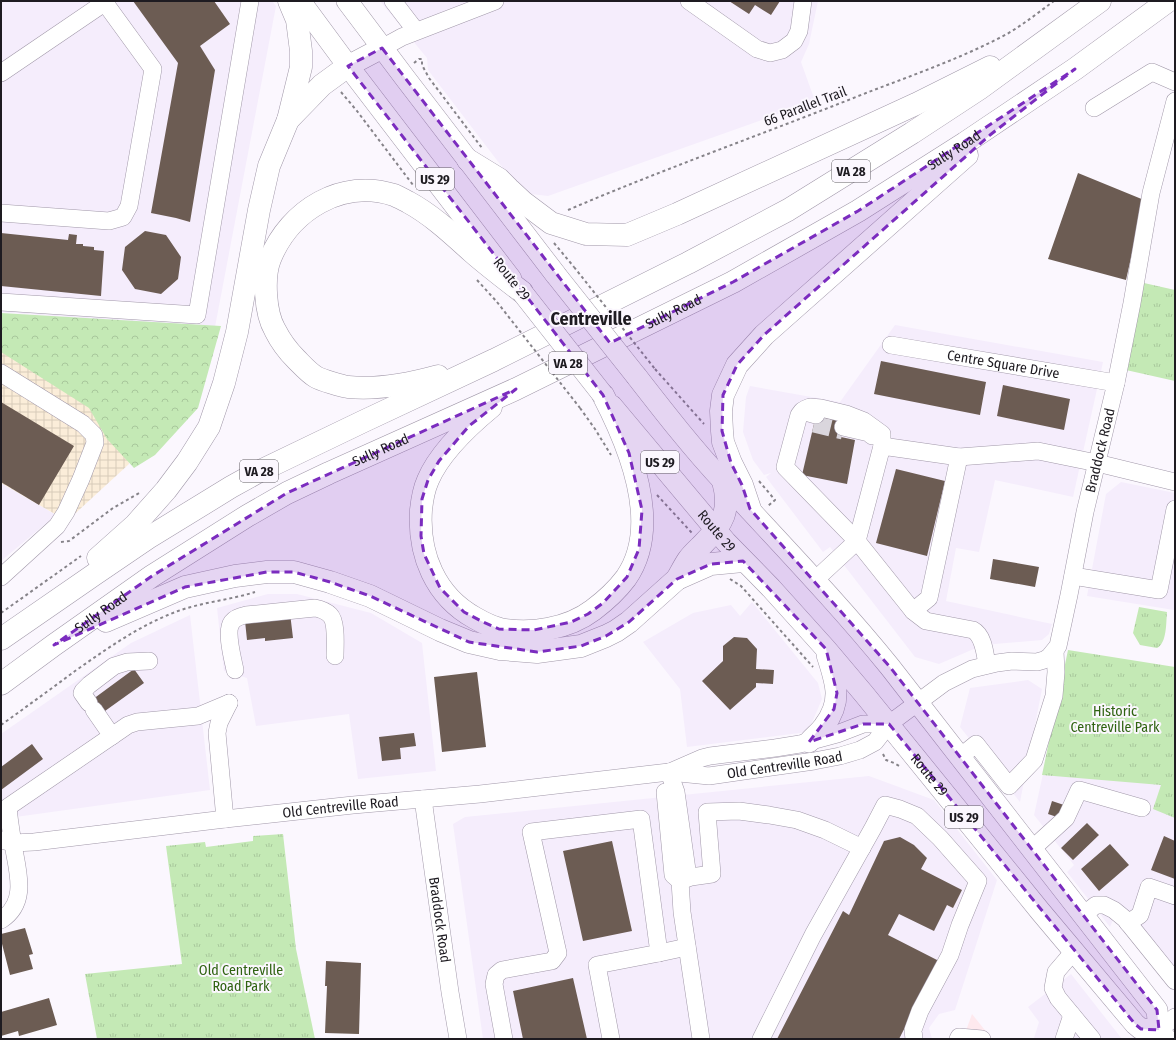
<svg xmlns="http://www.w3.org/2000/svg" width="1176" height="1040" font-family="'Fira Sans Condensed',sans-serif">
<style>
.built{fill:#f5edfc}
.industrial{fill:url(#industrial-grid)}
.education{fill:#fee9ee}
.forest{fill:url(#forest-crowns)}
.park{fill:url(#park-tufts)}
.building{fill:#6c5c53}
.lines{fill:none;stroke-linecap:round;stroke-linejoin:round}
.minor-tunnel{stroke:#dad6dd;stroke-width:17;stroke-dasharray:17 8;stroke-linecap:butt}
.minor-casing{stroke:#a198a9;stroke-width:18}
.major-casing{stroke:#a198a9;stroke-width:22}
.highway-casing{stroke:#a198a9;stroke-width:23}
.path{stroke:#868389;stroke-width:2;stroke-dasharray:3 3;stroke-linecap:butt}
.minor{stroke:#fff;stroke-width:17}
.major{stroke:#fff;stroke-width:21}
.highway{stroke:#fff;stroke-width:22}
.major-bridge-casing{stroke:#a198a9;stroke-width:22;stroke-linecap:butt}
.path-bridge{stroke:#868389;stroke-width:2;stroke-dasharray:3 3;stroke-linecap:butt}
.major-bridge{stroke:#fff;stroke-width:21}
.marked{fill:#7b2cbf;fill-opacity:0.2;stroke:#7b2cbf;stroke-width:3;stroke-dasharray:8 5;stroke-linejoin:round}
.labels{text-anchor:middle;stroke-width:4;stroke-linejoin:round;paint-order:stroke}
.shield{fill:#fbf7fe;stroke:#605d63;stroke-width:1}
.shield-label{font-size:13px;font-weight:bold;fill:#1e1b21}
.street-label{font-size:14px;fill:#1e1b21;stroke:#fbf7fe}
.park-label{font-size:14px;fill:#2f6311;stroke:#fbf7fe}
.district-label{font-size:18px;font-weight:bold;fill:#1e1b21;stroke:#fbf7fe}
</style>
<defs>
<pattern id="industrial-grid" width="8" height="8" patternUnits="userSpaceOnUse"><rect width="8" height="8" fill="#fbedd9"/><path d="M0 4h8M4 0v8" fill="none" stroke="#d7cbba"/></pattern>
<pattern id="forest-crowns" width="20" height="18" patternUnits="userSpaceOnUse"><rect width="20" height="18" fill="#c4e9b5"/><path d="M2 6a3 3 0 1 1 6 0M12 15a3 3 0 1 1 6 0" fill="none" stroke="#a8c79b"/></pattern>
<pattern id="park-tufts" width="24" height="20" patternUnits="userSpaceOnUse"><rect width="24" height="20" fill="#c4e9b5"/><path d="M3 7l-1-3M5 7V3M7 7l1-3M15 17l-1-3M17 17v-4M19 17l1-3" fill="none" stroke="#a8c79b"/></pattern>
</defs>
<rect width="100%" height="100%" fill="#fbf7fe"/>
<path class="built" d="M1 1H272L276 6 215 327 1 312Z
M380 1H818L809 44 801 62 815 101 548 196 531 194 506 172 428 70 427 58Z
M895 325 1103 362 1073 497 995 480 979 552 956 548 946 601 1052 624 1049 634 1042 640 983 645 939 664 915 657 830 547 823 552 766 477 771 473 764 475 753 460 743 432 746 397 750 386 840 402Z
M1121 482 1175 493V606L1174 610 1087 596 1106 494Z
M1 483 56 515 1 561Z
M268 594H297L371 613 422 643 436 771 358 779 349 714 256 726 247 678 224 671 217 608Z
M752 602 818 683 822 699 808 732 687 747 680 689 643 642 693 613 731 605 740 616Z
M190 615 210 790 1 819V734L131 643Z
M1028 680 1042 689 1020 802 960 727 970 688Z
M1043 774 1163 784 1175 816V976L1119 906 1110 927 1067 872 1074 865 1034 815Z
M869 776 934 800 997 880 955 1010 939 1014 929 1028 932 1039H483L453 824 465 817Z
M1071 974 1122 1039H1033L1034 1038 1039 1022 1028 1007Z"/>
<path class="industrial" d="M1 318 111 328 129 464 67 521 1 483Z"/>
<path class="education" d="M972 1014 992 1039H963Z"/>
<path class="forest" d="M1 313 221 326 198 408 155 455 134 468 107 439 89 408 1 352Z"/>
<path class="park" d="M1144 283 1175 290V381L1126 370Z
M1139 607 1167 612C1166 623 1167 643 1157 648L1140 645 1133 633Z
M1068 650 1175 667V818L1153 809 1161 785 1042 775Z
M283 834 296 949 315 1039H97L85 974 182 964 166 846 205 842 206 847 253 841V836Z"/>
<path class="building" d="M133 1H214L230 24 200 46 215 70 190 222 176 218 151 213 178 63Z
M729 1H780L771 15 755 5 749 14Z
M1078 173 1144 200 1126 280 1048 259Z
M145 231 166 235 181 257 178 279 161 294 135 289 122 270 125 247Z
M1 233 68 240 69 234 77 235 76 244H83V246L94 247V250L104 251 101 296 1 286Z
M881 361 986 382 980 415 874 394Z
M1003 385 1070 399 1064 430 997 416Z
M1 402 74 446 39 505 1 482Z
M817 411 846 418 841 437 855 440 847 484 802 475Z
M896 469 945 481 927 556 876 543Z
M993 559 1039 567 1035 587 990 579Z
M290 613 293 638 265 641V638L247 640 245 621Z
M734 637 747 638 757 649 756 669 774 670 773 684 756 683V687L730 710 702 681 723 661V646Z
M134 669 144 683 105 711 101 705 91 713 85 705Z
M477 672 486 747 442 752 434 677Z
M414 733 416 746 400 748 401 759 382 761 379 737Z
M32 744 43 759 1 790V767Z
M1052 801 1064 805 1060 818 1048 814Z
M1087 823 1099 835 1073 860 1061 848Z
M1164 836 1175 841V879L1151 870Z
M900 837 914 845 927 858 921 869 962 890 953 908 947 905 934 931 899 914 888 935 939 961 899 1039H777L843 911 849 915 884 841Z
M612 841 632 931 583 941 563 851Z
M1110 844 1129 865 1099 891 1081 869Z
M25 928 33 954 29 955 33 969 10 975 1 940V934Z
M326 961 361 963 359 1034 325 1033 327 986H325Z
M573 978 587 1039H523L513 991Z
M49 998 57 1025 19 1036 18 1031 1 1036V1012Z"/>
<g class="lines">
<path class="minor-tunnel" d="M814 424 843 431"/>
<g class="minor-casing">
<g id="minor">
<path d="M393 1 416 31"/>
<path d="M689 1 757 49 770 53 782 50 794 41 799 31 803 1"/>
<path d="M382 48 402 37 495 1"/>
<path d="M1 73 107 1"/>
<path d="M1094 108 1152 72 1175 82"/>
<path d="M1 213 109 221 123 217 129 206 153 69 105 3"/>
<path d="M1 302 197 315 250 1"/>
<path id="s1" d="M891 345 1116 383"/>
<path d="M1 373 83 424 94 435 95 443 81 479 66 512 57 526 1 577"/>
<path d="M805 409 810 407 821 408 846 414 864 421 882 434V446"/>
<path d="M816 415 802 411 799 415 785 467 857 541 913 611 926 621 973 630C984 636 985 654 987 665"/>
<path d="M843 427 869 433 872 436"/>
<path d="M1073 576 1159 590 1175 509"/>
<path d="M815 580 857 541 882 446 959 457 1038 451 1097 463 1175 482"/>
<path d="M913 611 929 598 959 457"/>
<path d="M235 670C233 660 225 631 232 622 235 618 241 616 246 615L315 608C320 609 326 611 330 615 337 622 335 646 335 656"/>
<path d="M89 703 82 693 83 691 89 685 114 666 127 662 149 661"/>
<path d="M94 710 112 736"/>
<path d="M960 757 976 744 1009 786 1034 760 1054 696 1056 672 1055 651"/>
<path d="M669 772 676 792 687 870 680 881 682 912 701 1039"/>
<path d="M670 772 702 758 710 756 775 748 800 744 837 734 863 724H889"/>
<path d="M665 792 673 875 680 881"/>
<path id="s2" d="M423 799 450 992 458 1039"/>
<path d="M225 819 217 733 219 723 229 703"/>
<path id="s3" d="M1 840 13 843 34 842 225 819 353 805 480 794 669 772 709 776 814 761 840 756 860 750 875 742 889 724 944 683 972 669 997 663 1012 661 1037 662 1044 660 1049 657 1058 646 1069 595 1085 512 1116 383 1132 303 1151 193 1175 101"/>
<path d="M1032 849 1066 818 1079 790 1142 808"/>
<path d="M680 881 691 877 712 874 707 812 739 811 769 815 797 820 825 830 862 848"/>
<path d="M1083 915 1096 905H1104L1114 910 1125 919 1175 981"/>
<path d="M1 920C29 902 17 870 13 844 11 831 9 819 8 807L128 725 137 722 198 716 229 703"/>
<path d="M1128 923 1140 915 1149 887 1175 896"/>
<path d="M1074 951 1056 972 1053 988 1058 998 1092 1039"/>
<path d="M659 953 687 947"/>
<path d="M1150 1037 1175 1017"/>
<path d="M504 1039 494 984 496 975 502 970 552 961 558 953 531 832 641 819 659 953 597 965 611 1039"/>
<path d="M761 1039 813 935 873 828 885 805 900 809 917 816 940 838 978 881 960 925 950 955 920 1011 913 1030 914 1039"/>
<path d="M958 1039 959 1037 982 1039"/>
<path d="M1064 1039 1072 1015"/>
</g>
</g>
<g class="major-casing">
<g id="major">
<path d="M300 1 348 66 511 279"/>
<path d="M347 1 405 78 556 275"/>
<path d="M348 66 382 48"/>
<path d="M637 377C665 413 693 449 724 482 780 543 838 603 890 667L1157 1010 1159 1030 1166 1039"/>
<path id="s4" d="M612 406 726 542 771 588 826 649 864 694 1040 911 1135 1024 1141 1029 1159 1030"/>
<path d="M809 742C814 736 820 732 824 726 843 701 836 683 827 655"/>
</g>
</g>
<g class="highway-casing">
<g id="highway">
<path d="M288 120 322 85 348 66"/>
<path d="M468 160 499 179 509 189 523 202 551 223 586 234 627 235 677 214 916 104 990 67"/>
<path d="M438 376C409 384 378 390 348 387 342 386 321 380 316 377 309 373 302 365 296 359 288 351 280 340 275 330 265 313 263 277 270 259 290 210 342 178 394 195 399 197 404 200 408 202 432 215 452 234 472 252 488 266 505 279 522 292"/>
<path d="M491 407C468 426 440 452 428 480 424 489 422 500 421 510 418 554 435 596 475 618 482 622 492 627 500 629 530 635 568 629 593 610 605 601 617 590 626 578 663 525 629 445 603 395"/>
<path d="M750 509 742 485 731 463 723 442 722 431 721 411 723 395 737 365 764 335 967 155"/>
<path d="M98 558 135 525 166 490 187 462 209 427 224 383 237 332 259 210 269 166 288 120 301 67V51L297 20 289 1"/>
<path d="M677 579C681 572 684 566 688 560 692 554 698 549 703 544 723 524 731 510 723 481"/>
<path d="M106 621 185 587 235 576 267 572H294L330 582 370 596 440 630 469 642 500 649 537 652 581 646 606 636 616 631 629 622 677 579 711 564 743 561"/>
<path d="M1 639 95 574 148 538 231 487 258 472 362 422 494 360 688 263 788 210 912 133 979 89 1100 1"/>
<path id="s5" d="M1 684 54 645 152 576 247 516 287 493 329 473 516 389 733 282 858 211 965 143 1075 69 1168 1"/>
</g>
</g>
<path class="path" d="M414 63 419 59H422V65L429 78 482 148
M341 92 357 111 413 185
M568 210C666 168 766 133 866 93 913 75 962 58 1007 34 1024 24 1039 12 1054 1
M554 243 574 267
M477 280 497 302
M655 369 704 424
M580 408 595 429 611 455
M759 481 775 500 768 506
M657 495 692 533
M61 542 69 541 113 508 141 492
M730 579 741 586 813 667
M1 613 81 556
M1 725C26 707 51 689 75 671 108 648 140 625 178 611 203 602 230 600 255 592
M883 754 886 760 894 763 901 767"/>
<use href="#minor" class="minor"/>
<use href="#major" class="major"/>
<use href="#highway" class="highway"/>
<g class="major-bridge-casing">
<path id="major-bridge" d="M556 275 637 377
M522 292 603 395"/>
</g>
<path class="path-bridge" d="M574 267 655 369
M497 302 580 408"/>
<use href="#major-bridge" class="major-bridge"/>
</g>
<path class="marked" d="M382 48 610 343 733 282 858 211 1075 69 990 135 764 335 737 365 723 395 722 431 731 463 742 485 750 509 890 667 1157 1010 1159 1030 1141 1029 1135 1024 889 724H863L809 742 834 709 837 693 826 649 743 561 711 564 677 579 629 622 606 636 581 646 537 652 469 642 370 596 330 582 294 572H267L185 587 54 645 152 576 287 493 516 389 469 426 439 461 428 480 422 499 421 536 424 554 440 588 464 612 481 621 499 629 534 630 571 622 588 614 603 603 627 577 639 549 642 510 629 453 603 395 348 66Z"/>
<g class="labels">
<g class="shield">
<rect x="832" y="160" width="38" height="22" rx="3"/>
<rect x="416" y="168" width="38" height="22" rx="3"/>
<rect x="549" y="352" width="38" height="22" rx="3"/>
<rect x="641" y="451" width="38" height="22" rx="3"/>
<rect x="240" y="460" width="38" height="22" rx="3"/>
<rect x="945" y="806" width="38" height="22" rx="3"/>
</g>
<g class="shield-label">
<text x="851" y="176">VA 28</text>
<text x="435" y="184">US 29</text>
<text x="568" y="368">VA 28</text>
<text x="660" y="467">US 29</text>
<text x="259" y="476">VA 28</text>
<text x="964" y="822">US 29</text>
</g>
<g class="street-label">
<text transform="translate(805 106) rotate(-21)" y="5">66 Parallel Trail</text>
<text dy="5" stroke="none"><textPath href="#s5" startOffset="1095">Sully Road</textPath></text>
<text transform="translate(512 279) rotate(52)" y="5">Route 29</text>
<text dy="5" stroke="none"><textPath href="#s5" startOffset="771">Sully Road</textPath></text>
<text dy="5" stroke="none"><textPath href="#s1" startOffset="114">Centre Square Drive</textPath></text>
<text dy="5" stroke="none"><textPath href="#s5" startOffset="447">Sully Road</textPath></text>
<text dy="5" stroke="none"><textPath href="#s3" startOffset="1299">Braddock Road</textPath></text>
<text dy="5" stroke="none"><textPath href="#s4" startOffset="163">Route 29</textPath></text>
<text dy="5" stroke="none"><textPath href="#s5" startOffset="123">Sully Road</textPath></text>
<text dy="5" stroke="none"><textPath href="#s3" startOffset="789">Old Centreville Road</textPath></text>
<text dy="5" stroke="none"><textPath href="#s4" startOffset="487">Route 29</textPath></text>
<text dy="5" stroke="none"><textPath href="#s3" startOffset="342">Old Centreville Road</textPath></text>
<text dy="5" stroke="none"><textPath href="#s2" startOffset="122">Braddock Road</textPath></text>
</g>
<g class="park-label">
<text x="1115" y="716">Historic<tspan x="1115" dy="16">Centreville Park</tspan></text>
<text x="241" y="975">Old Centreville<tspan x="241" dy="16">Road Park</tspan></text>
</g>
<g class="district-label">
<text x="591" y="325">Centreville</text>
</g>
</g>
<rect width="1176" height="1040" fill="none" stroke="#1e1b21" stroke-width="4"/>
</svg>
